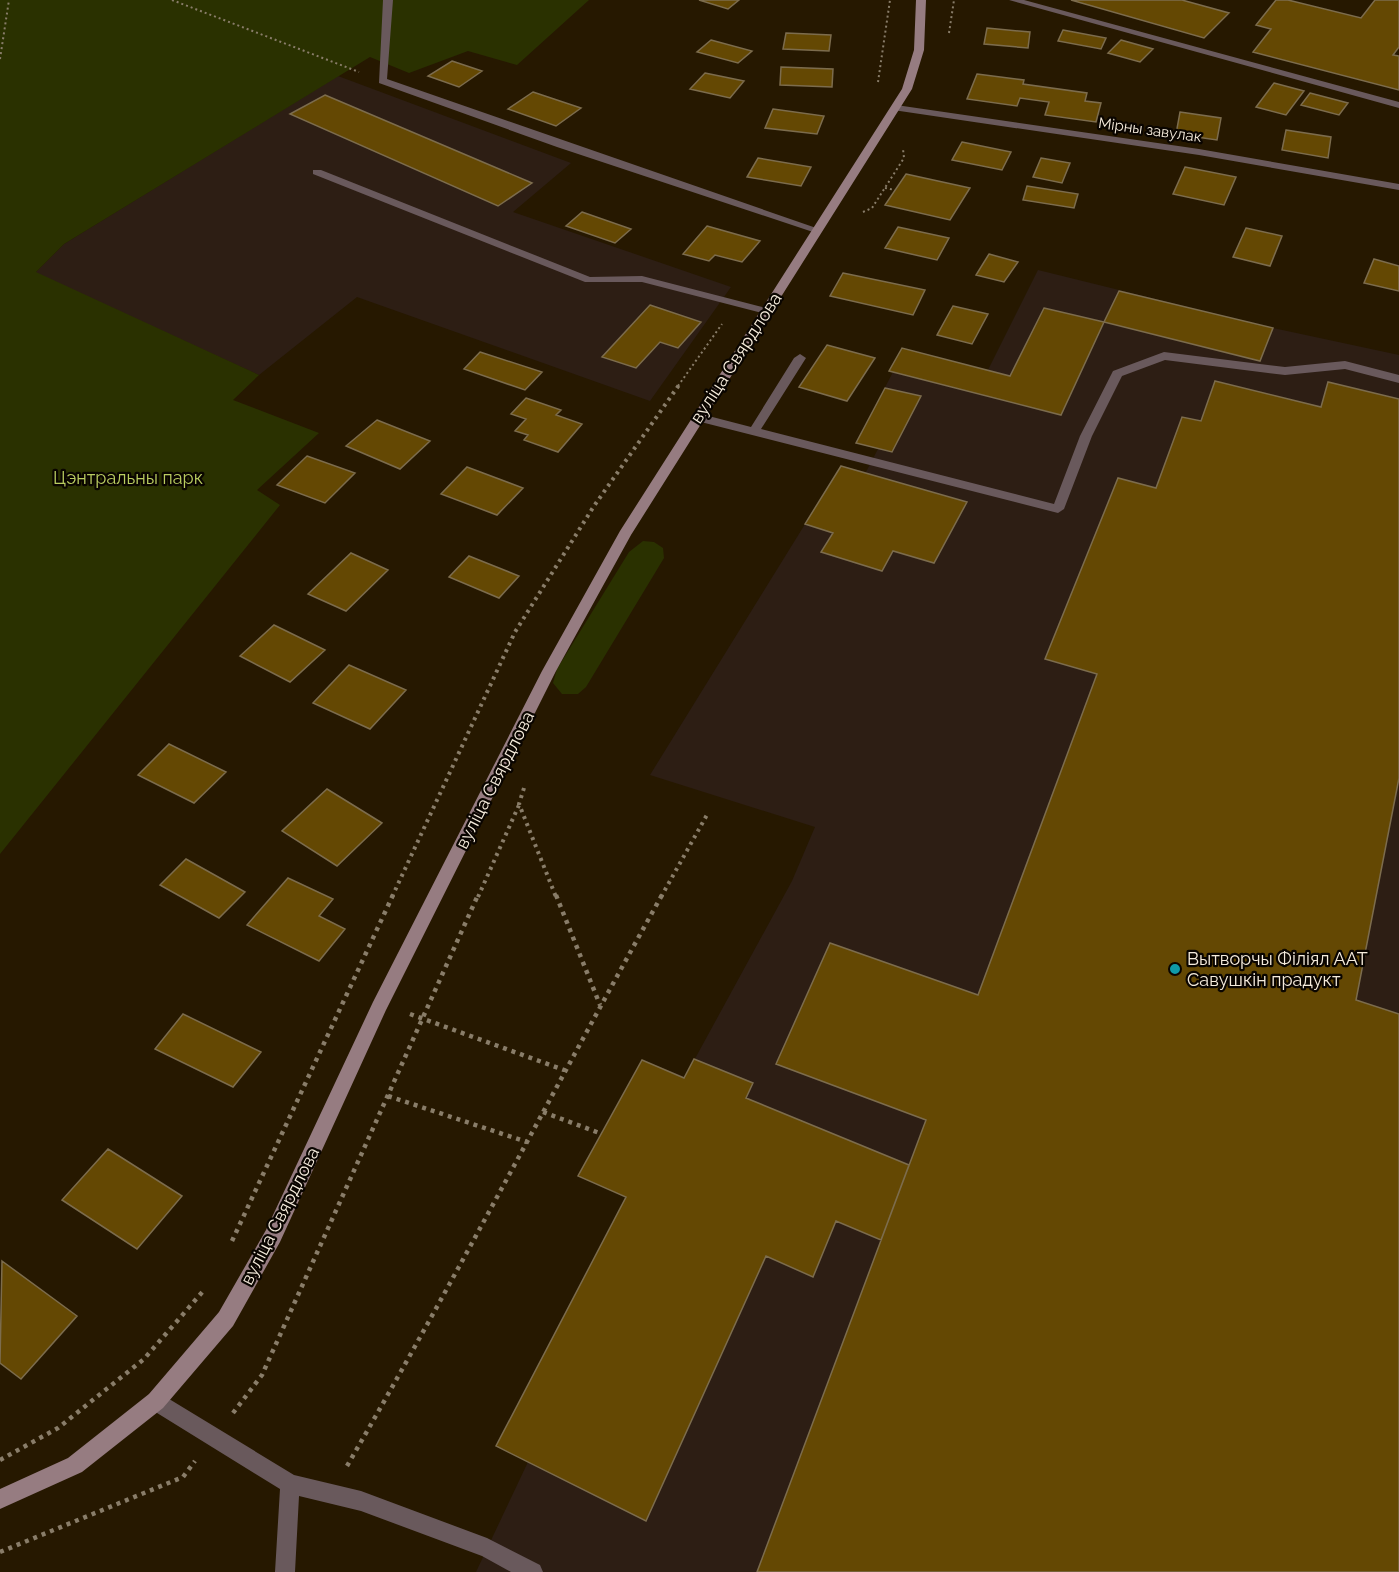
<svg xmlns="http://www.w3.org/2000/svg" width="1399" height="1572" font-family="Raleway,sans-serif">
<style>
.industrial{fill:#2d1e14}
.green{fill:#2a3100}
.building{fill:#644803;stroke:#7c6c4d;stroke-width:1.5}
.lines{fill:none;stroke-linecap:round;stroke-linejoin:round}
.path-far2{stroke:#897d69;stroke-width:2;stroke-dasharray:2 3;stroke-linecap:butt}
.path-far1{stroke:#897d69;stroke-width:4;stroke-dasharray:3 4.5;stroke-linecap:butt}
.path{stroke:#897d69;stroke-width:4.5;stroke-dasharray:4 5;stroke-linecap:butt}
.service{fill:#69595c;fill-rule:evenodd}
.minor{fill:#69595c;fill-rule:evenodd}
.secondary{fill:#967c81;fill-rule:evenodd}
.culture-dot{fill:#0f9aa8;stroke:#0a0500;stroke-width:2}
.labels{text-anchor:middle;stroke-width:4.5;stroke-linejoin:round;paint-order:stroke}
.far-street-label{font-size:15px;fill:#f6ecdc;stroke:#0a0500}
.street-label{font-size:18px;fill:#f6ecdc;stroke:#0a0500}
.park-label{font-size:18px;fill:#bacd60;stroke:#0a0500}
.poi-label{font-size:18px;fill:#f6ecdc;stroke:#0a0500;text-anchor:start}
</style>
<rect width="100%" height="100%" fill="#261800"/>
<path class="industrial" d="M338 76 571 163 513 212 731 287 650 401 357 297 259 375 35 273 64 244Z
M1038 270 1273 328 1399 355V1572H476L528 1462 496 1446 626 1197 578 1176 642 1060 685 1077 792 881 815 827 650 775 841 466 866 472 878 449 856 443 893 372 902 348 988 370Z"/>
<path class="green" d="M0 0H589L517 65 468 51 409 73 370 57 64 244 36 272 259 375 233 400 319 433 257 490 280 505 0 854Z
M643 541 654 542 663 548 664 558 586 687 578 694H562L553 683 557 669 629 552Z"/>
<path class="building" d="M699 0H739L728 9Z
M1071 0H1182L1229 13 1204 38Z
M1276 0H1288L1361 18 1375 0H1399V47L1393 55 1399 56V90L1253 52 1271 29 1256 25Z
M987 28 1030 32 1028 48 984 44Z
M1063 30 1106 38 1101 49 1058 41Z
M786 33 831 35 829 51 783 49Z
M711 40 752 51 738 63 697 52Z
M1121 40 1153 49 1140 62 1108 53Z
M452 61 482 71 459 87 428 76Z
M781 67 833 69 832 87 780 85Z
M705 73 744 81 730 98 690 89Z
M977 74 1024 80 1023 84 1087 93 1085 101 1101 103 1096 122 1045 115 1049 102 1020 98 1017 106 967 99Z
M1274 83 1304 91 1286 115 1256 107Z
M533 92 581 108 556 126 508 109Z
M1310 93 1348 103 1339 115 1301 105Z
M325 95 532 183 498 206 290 114Z
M773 109 824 116 817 134 765 128Z
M1180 112 1221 118 1217 140 1176 134Z
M1286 130 1331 137 1328 158 1282 150Z
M962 142 1011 152 1002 170 952 160Z
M758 158 811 167 801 186 747 177Z
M1041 158 1070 163 1062 183 1033 177Z
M1185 167 1236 177 1224 205 1173 194Z
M906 174 970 188 950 220 885 205Z
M1027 186 1078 194 1074 208 1023 200Z
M582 212 631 229 615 243 566 226Z
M707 226 760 241 742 262 715 255 709 261 683 254Z
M898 227 949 238 937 260 885 248Z
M1246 228 1282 236 1270 266 1233 257Z
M989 254 1018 262 1004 282 976 275Z
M1374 259 1399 266V291L1364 283Z
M843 273 925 290 913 315 830 296Z
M1119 291 1273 328 1260 361 1104 322Z
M650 305 701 322 678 348 660 342 636 368 602 357Z
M953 306 988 314 972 344 937 335Z
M1044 308 1104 322 1061 415 889 371 902 348 1010 376Z
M827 345 875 358 847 401 799 387Z
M480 352 542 372 525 390 464 369Z
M1215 381 1321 407 1328 382 1399 399V778L1356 1000 1399 1014V1572H757L926 1120 776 1064 830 943 978 995 1097 674 1045 659 1118 478 1156 488 1182 417 1201 421Z
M885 388 921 396 892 452 856 443Z
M526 398 561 410 556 415 582 424 558 452 524 440 528 435 515 431 526 419 511 414Z
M377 420 430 441 400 469 346 446Z
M307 456 355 473 325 503 277 485Z
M841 466 967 502 934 563 893 551 882 571 821 552 833 533 805 524Z
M467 467 523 488 497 515 441 494Z
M351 553 388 570 346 611 308 594Z
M469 556 519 576 499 598 449 577Z
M274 625 325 650 290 682 240 656Z
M349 665 406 690 370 729 313 703Z
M169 744 226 772 194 803 138 775Z
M327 789 382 823 337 866 282 831Z
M186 859 245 892 219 918 160 885Z
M288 878 333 899 319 916 345 929 319 961 247 925Z
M183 1014 261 1052 233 1087 155 1049Z
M694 1059 753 1083 746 1098 909 1165 881 1240 836 1221 813 1277 766 1256 646 1521 496 1446 626 1197 578 1176 642 1060 684 1078Z
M108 1149 182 1196 137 1249 62 1200Z
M2 1261 77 1316 21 1379 0 1363Z"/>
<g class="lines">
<path class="path-far2" d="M172 0 359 72
M949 33 954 0
M0 59 9 0
M878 82 890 0
M885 188 895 190
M863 212 872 208 904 158 903 149
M678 386 722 324"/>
<path class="path-far1" d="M524 788 519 804 556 897
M392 897 515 632 594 506 679 385
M478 897 519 805
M661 897 708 813"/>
<path class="path" d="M556 895 600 1005
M410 1014 564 1070
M388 1096 527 1142
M543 1112 602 1134
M232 1241 393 895
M233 1413 262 1375 478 895
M0 1460 58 1428 144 1359 205 1289
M347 1466C456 1278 556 1085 662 895
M0 1552 183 1477 195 1461"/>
<path class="service" d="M383 0H393L387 79 822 230 813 232 557 147 379 83Z
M313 170H321L590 277 642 276 770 309 772 311 766 314 642 282H585L313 174Z
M1164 352 1285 367 1345 361 1399 375V383L1345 369 1285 375 1165 360 1122 376 1092 436 1064 509 1058 513 693 420 691 417 697 413 751 427 794 358 800 354 806 358 761 429 1054 504 1080 436 1113 371Z
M156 1391 294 1475 361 1491 487 1538 540 1565 543 1572H511L482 1556 361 1511 299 1496 295 1572H275L280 1489 149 1408 146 1401 149 1394Z"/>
<path class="minor" d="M1009 0H1024L1399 102V108Z
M896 105 1199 149 1399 184V190L1199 155 893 110V106Z"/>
<path class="secondary" d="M916 0H926L924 50 912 89 631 535 556 671 386 1010 280 1242 233 1326 163 1408 82 1472 0 1509V1489L68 1458 149 1394 219 1312 266 1230 373 1002 542 671 620 531 902 89 914 50Z"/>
</g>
<circle class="culture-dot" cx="1175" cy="969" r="6"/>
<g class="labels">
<g class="far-street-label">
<text transform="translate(1150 130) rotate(8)" y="5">Мірны завулак</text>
</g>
<g class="street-label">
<text transform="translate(736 358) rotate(-57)" y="6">вуліца Свярдлова</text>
<text transform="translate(495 780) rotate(-63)" y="6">вуліца Свярдлова</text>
<text transform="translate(280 1216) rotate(-63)" y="6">вуліца Свярдлова</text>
</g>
<g class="park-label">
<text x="128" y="484">Цэнтральны парк</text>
</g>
<g class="poi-label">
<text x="1187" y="965">Вытворчы Філіял ААТ<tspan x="1187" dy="21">Савушкін прадукт</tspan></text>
</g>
</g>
</svg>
